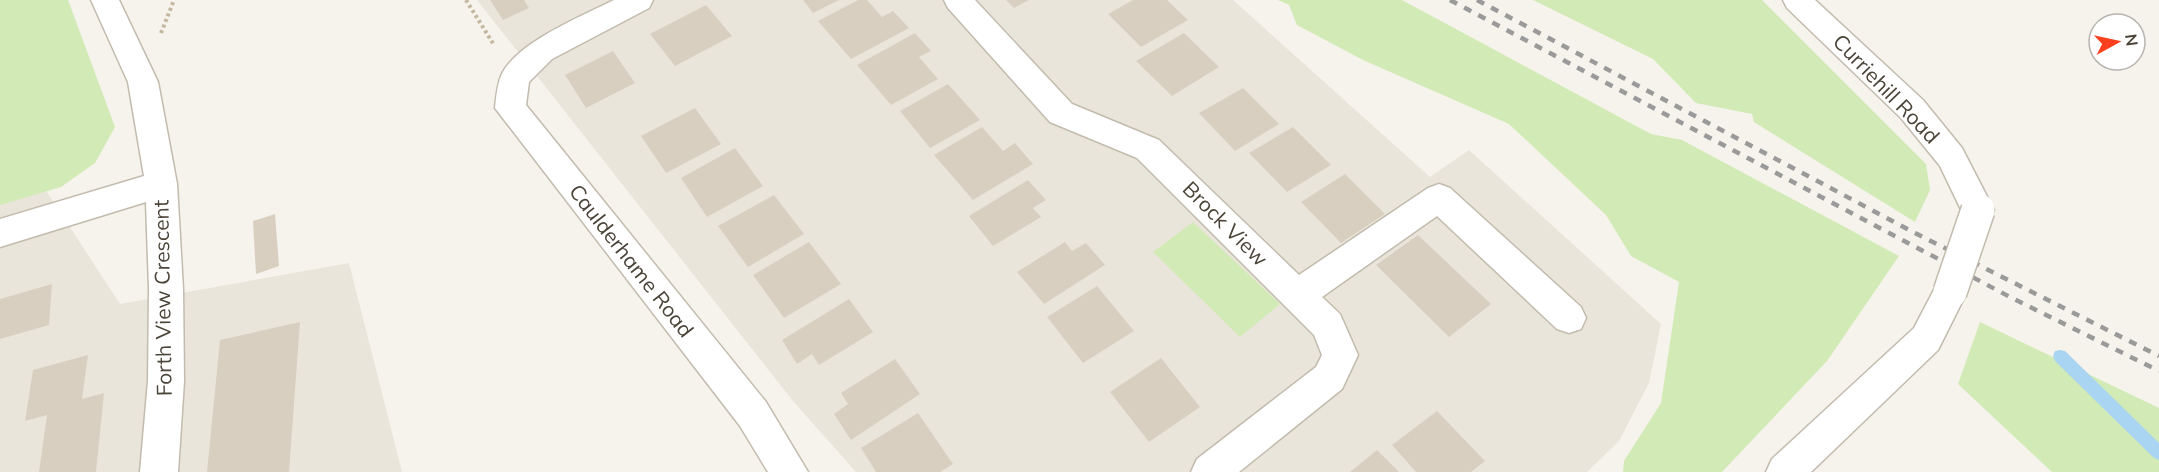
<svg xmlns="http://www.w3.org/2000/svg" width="2159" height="472" font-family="Mulish,sans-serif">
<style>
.residential{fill:#eae5da}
.green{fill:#d2eab5}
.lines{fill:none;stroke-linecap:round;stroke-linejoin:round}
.stream{fill:#a9d4f2;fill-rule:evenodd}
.building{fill:#d8cfc1}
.minor-casing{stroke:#c2bbae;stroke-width:3}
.path{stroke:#c4b79f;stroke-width:4;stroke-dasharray:3 3;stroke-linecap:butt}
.minor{fill:#fff;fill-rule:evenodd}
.rail{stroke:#9a9a9a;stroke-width:4.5;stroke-dasharray:8 8;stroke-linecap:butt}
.minor-bridge-casing{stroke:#c2bbae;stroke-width:36;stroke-linecap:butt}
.minor-bridge{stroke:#fff;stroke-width:33}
.labels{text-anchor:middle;stroke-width:5;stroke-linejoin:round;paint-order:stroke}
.street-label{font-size:21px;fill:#4b4439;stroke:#fff}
</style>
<rect width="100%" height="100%" fill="#f6f3ec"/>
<path class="residential" d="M477 0H1233L1430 177 1469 150 1661 324 1649 383 1619 441 1587 472H856L793 401Z
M0 120 120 304 349 263 402 472H0Z"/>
<path class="green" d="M0 0H68L115 127 95 163 61 187 0 205Z
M1278 0H1402L1651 134 1682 140 1899 256 1827 361 1722 472H1623L1624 461 1661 403 1679 282 1631 256 1606 215 1509 124 1363 60 1297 25 1289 5Z
M1533 0H1762L1926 164 1930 190 1915 222 1754 122 1752 114 1696 103 1653 59Z
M1193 222 1280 304 1240 337 1153 252Z
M1980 322 2159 408V472H2052L1958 384Z"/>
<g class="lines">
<path class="stream" d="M2060 350 2065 351 2159 443V460L2154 458 2055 361 2053 356 2055 351Z"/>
</g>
<path class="building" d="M490 0H524L529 8 503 20Z
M803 0H839L813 13Z
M858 0H867L882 17 893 11 909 28 851 59 818 21Z
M1006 0H1029L1014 8Z
M1133 0H1167L1188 20 1141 47 1108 14Z
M706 5 732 36 675 66 650 34Z
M915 33 931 51 919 57 938 79 891 105 857 65Z
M1184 33 1219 67 1172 96 1136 61Z
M613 51 635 83 586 108 565 75Z
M948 84 980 120 930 148 900 111Z
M1243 88 1279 124 1235 151 1199 113Z
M695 108 721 144 666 173 641 136Z
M982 127 1003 151 1015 143 1033 164 973 200 934 155Z
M1293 127 1331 165 1287 192 1249 153Z
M735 148 763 186 707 217 681 178Z
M1345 174 1385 214 1341 243 1301 202Z
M1028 180 1046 200 1033 208 1041 217 993 246 969 216Z
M774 195 804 234 748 267 718 226Z
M275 214 279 266 256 274 253 221Z
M1418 235 1491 304 1449 337 1376 265Z
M809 242 841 284 784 318 753 275Z
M1065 242 1072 251 1086 243 1105 265 1044 304 1017 272Z
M52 284 49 325 0 339V299Z
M1097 286 1134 331 1083 363 1047 317Z
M849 299 873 332 819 365 812 354 797 364 782 340Z
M300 322 289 472H207L220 340Z
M88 355 82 399 104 393 96 472H39L47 415 25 421 33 370Z
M1161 358 1200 407 1149 442 1110 392Z
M895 359 920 394 851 440 834 414 848 404 841 393Z
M1437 411 1485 461 1471 472H1416L1392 445Z
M918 413 953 464 940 472H876L861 448Z
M1377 450 1399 472H1350Z"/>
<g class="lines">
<g class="minor-casing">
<path id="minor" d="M91 0H119L158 82 177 184 183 289 184 381 178 472H140L148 381 149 289 146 202 0 247V219L144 176 128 82Z
M614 0H653L649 8 552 59 529 82 526 105 766 402 808 472H768L740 426 495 108C496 98 497 86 501 76 515 43 582 16 614 0Z
M944 0H975L1072 104 1159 140 1299 275 1428 188 1439 184 1450 188 1581 307 1586 318 1581 329 1569 333 1557 329 1437 216 1322 297 1340 314 1358 355 1342 389 1239 472H1191L1197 459 1316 367 1322 355 1314 335 1137 158 1050 122 948 8Z
M1783 0H1815L1923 100 1962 148 1994 210 1990 220 1978 224 1966 220 1940 166 1901 118 1787 8Z
M1950 277 1962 282 1967 292 1938 350 1811 472H1766L1772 459 1914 328 1938 282Z"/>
</g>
<path class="path" d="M466 0 494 45
M161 33 174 0"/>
<use href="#minor" class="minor"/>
<path class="rail" d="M1450 0 2010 297 2159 371
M1477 0 1915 233 2159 356"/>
<g class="minor-bridge-casing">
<path id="minor-bridge" d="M1950 292 1978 210"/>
</g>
<use href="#minor-bridge" class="minor-bridge"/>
</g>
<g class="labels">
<g class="street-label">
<text transform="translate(1886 89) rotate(46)" y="7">Curriehill Road</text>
<text transform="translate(1225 224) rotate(45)" y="7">Brock View</text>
<text transform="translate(631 261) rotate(52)" y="7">Caulderhame Road</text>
<text transform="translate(163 298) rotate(-91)" y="7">Forth View Crescent</text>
</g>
</g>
<g transform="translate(2117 42) rotate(82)"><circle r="28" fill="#ffffff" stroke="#b7b4b0" stroke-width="1.5"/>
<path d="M0-4.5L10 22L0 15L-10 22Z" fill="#fc3f1d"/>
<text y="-9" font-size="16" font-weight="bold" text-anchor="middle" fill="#4b4439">N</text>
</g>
</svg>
